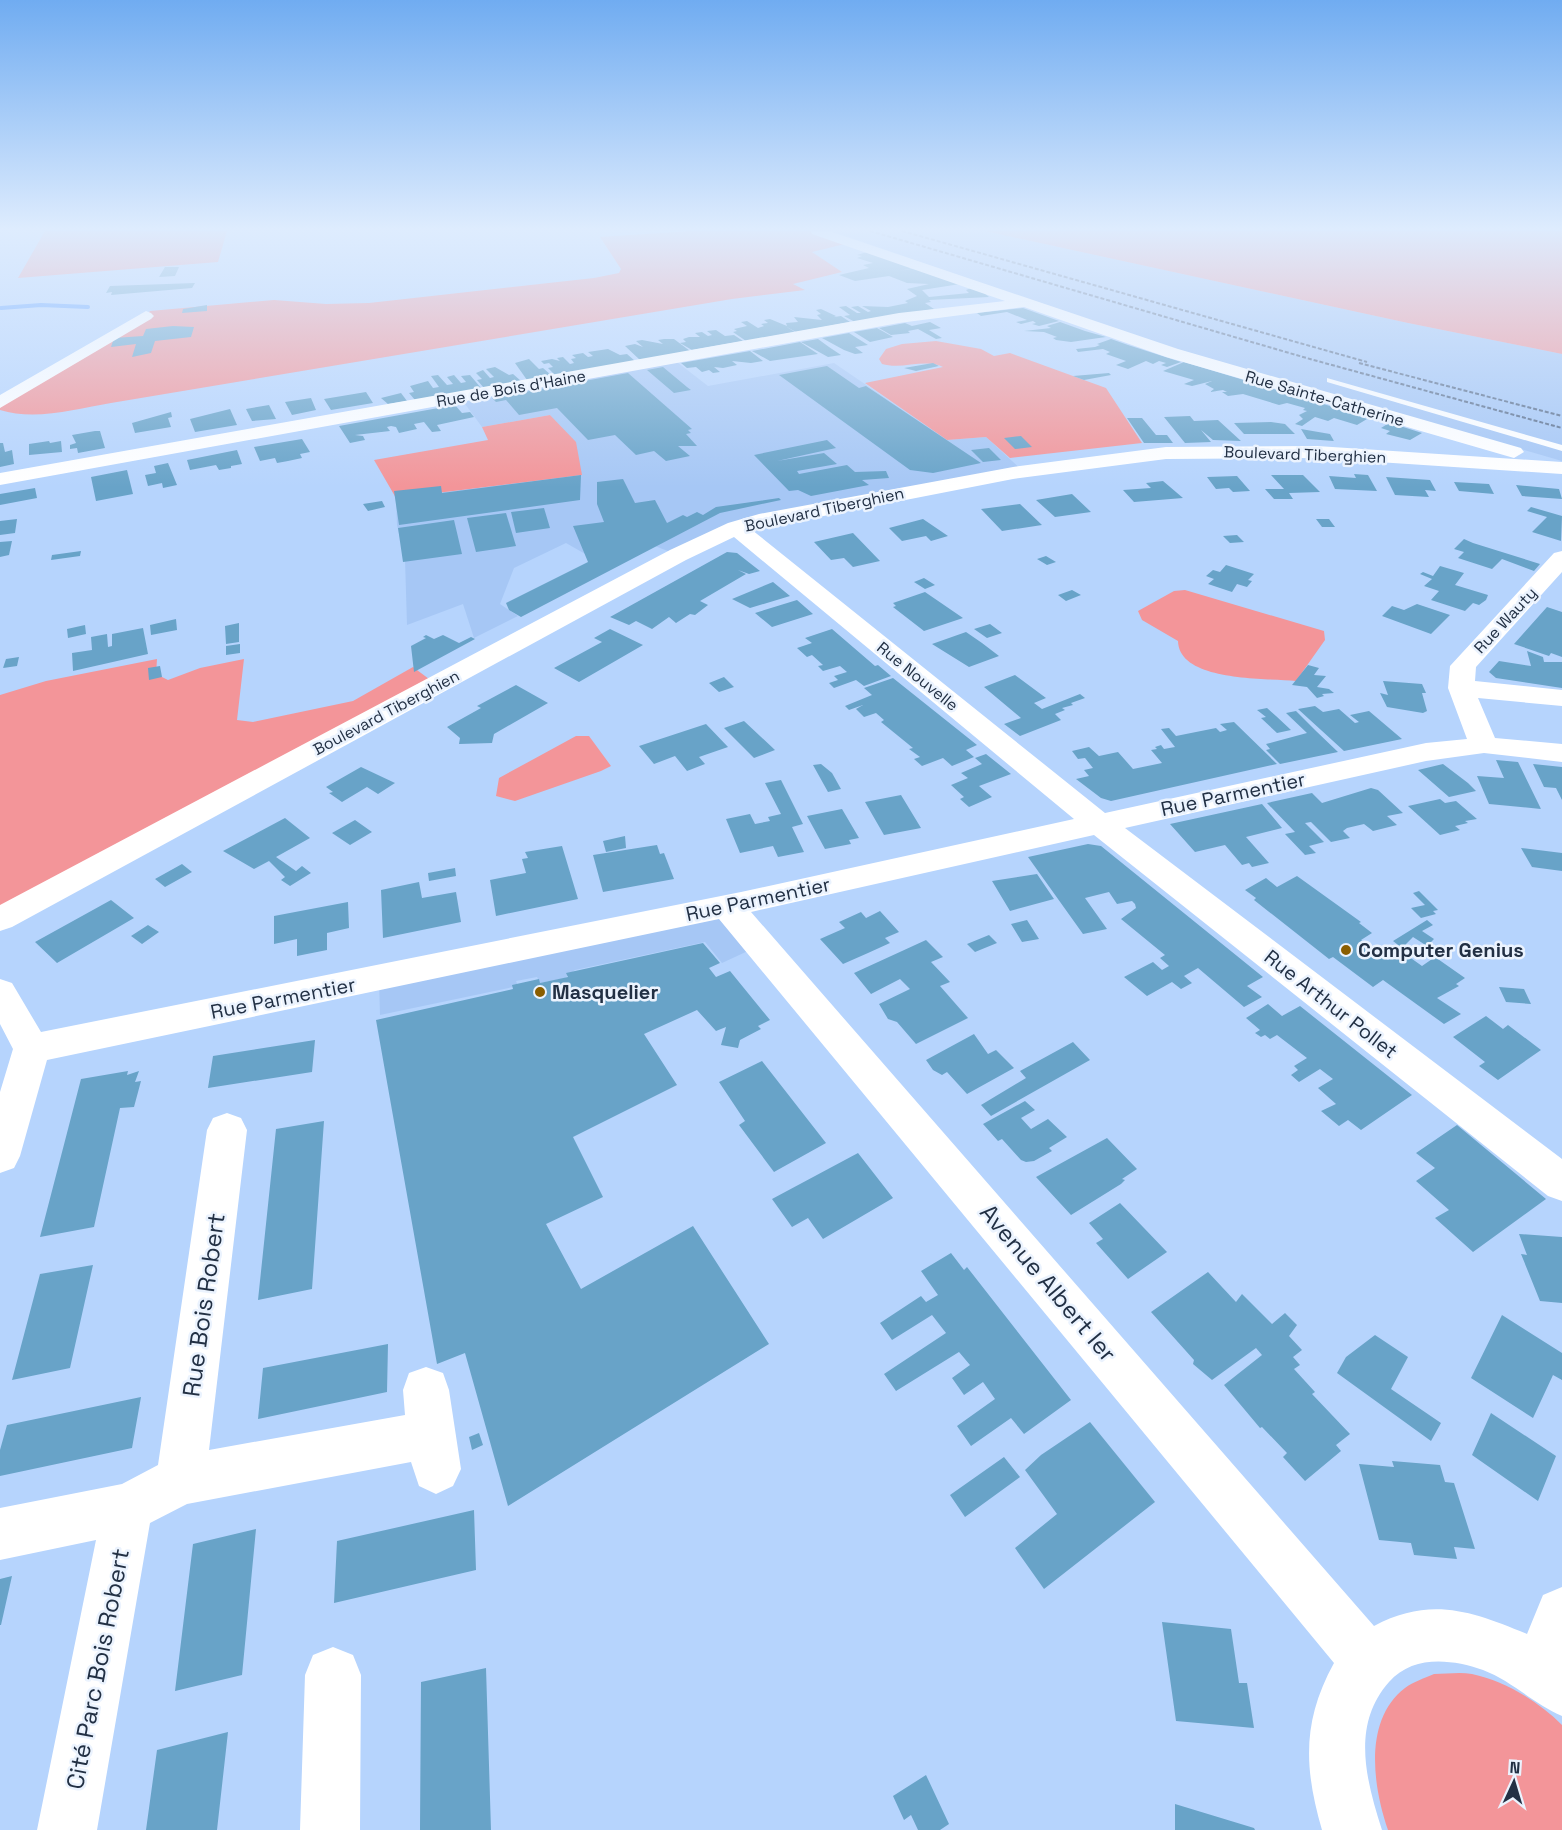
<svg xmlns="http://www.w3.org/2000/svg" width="1562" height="1830" font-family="'Space Grotesk',sans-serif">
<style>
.built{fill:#a6c7f5}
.green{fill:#f39599}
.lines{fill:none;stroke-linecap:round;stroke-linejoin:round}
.stream{stroke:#5da0ff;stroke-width:4}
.building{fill:#68a3c8}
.lane{fill:#fff;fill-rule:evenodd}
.street{fill:#fff;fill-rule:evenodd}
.rail{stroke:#5d718e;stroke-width:2;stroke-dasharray:4 2;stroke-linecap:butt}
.poi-dot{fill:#8a5e00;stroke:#ebf3fe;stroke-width:2}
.labels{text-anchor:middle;stroke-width:5;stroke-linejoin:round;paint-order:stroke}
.far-street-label{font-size:16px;fill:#223044;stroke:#ebf3fe}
.street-label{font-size:20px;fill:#223044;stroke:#ebf3fe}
.poi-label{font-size:20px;font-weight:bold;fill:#223044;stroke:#ebf3fe;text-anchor:start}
.near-street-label{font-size:24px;fill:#223044;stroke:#ebf3fe}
</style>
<rect width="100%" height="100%" fill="#b6d4fd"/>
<path class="built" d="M833 231H985L1408 323 1562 354V461L1114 331Z
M673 359 708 386 834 363 947 440 986 437 1024 472 790 514 678 555 655 546 587 555 566 543 514 568 500 604 518 616 474 638 463 604 407 625 405 559 397 525 396 498 582 475 550 415 482 427 460 397Z
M727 906 763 944 722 963 705 942 575 970 565 978 540 983 537 977 516 981 518 986 380 1015 379 979Z"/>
<path class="green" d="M45 231H227L218 262 18 278Z
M691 231H817L853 242 812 252 842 272 793 284 805 290 732 299 111 403C76 409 35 421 0 410V398L146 316 150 311 274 300 326 304 369 303 594 278 619 273 621 269 600 237Z
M985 231H1562V354L1408 323Z
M936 341 981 349 994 356 1010 353 1106 388 1142 443 1010 458 986 437 947 440 865 383 943 367C925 358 902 370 882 364L879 359 886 349 902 344Z
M550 415 576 442 582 475 396 498 374 460 488 440 482 427Z
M1185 590 1324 631 1325 640 1296 681C1266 678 1179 682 1178 641L1142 620 1138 611 1174 591Z
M157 659 156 674 168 680 200 668 244 659 237 720 253 722 353 701 413 667 437 685 0 919V695L46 681Z
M576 736H589L611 766 601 771 515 801 496 796 499 778Z
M1434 1674C1446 1674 1460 1672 1472 1674 1505 1681 1538 1701 1562 1725V1830H1388C1373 1787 1363 1720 1405 1688 1413 1682 1425 1678 1434 1674Z"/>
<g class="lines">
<path class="stream" d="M1 308 41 305 88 307"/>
</g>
<path class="building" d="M867 252 914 268 899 271 916 268 960 284 922 290 929 297 969 293 966 290 971 288 983 292 989 297 929 300 931 302 925 303 934 309 855 322 844 316 850 315 839 307 846 306 857 313H861L851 307 858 306 868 312 871 311 862 306 888 307 908 303 905 301 917 296 907 289 929 284 907 283 889 276 855 281 839 275 869 268 863 265 873 263 857 258 862 256 857 255Z
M165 267H179L175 276 159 277Z
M195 283 192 288 111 295 112 292 106 293 110 286Z
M207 305V311L182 313 183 309Z
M1023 308 1059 321 1039 326 1032 324 1036 323 1033 321 1021 324 1016 322 1027 320 1007 312 981 316 977 313Z
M821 309 836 316 834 317 841 316 850 322 796 332 785 326 795 332 746 341 733 332 737 331 734 329 747 326 741 322 747 321 758 328 764 326 761 324 768 323 764 320 770 319 787 326 786 323 798 322 794 317 822 320 817 315 821 314 816 310Z
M930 322 941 328 929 330 942 338 936 339 918 329 908 331 910 333 891 335 879 328 905 323 912 326Z
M1060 322 1085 331 1106 337 1071 342 1056 340 1053 338 1057 337 1044 332 1024 331 1051 328 1047 326Z
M173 326 194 327 191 337 155 341 151 353 132 357 136 344 111 347 114 338 143 336 146 329Z
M877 328 893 337 870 342 854 332Z
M716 330 725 336 734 335 743 341 692 350 680 343 686 342 683 339 689 337H700L695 333 702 332 708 336 712 335 707 331Z
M849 333 868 345 855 347 863 353 855 354 844 350 822 338Z
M664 339H674L690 351 640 360 625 346 635 344 643 347 636 341 642 340 663 344 658 340Z
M818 339 829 347 841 355 828 357 801 342Z
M1111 339 1128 345 1181 362 1167 367 1161 365 1166 363 1159 361 1153 364 1146 361 1128 369 1116 365 1126 361 1106 354 1110 352 1103 349 1078 352 1076 349 1095 347 1100 345 1097 344Z
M800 342 818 354 770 361 752 351Z
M608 349 620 355 627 354 635 361 555 375 548 368 553 367 549 363 544 364 541 361 552 359 560 361 557 358 563 357 570 364 574 363 571 359 576 358 572 355 583 353 588 357 593 356 588 352Z
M750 351 763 361 751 363 732 361 737 365 723 368 714 367 720 372 713 373 709 370 702 372 696 367 687 368 681 363Z
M529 359 539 369 543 368 551 375 527 380 515 363Z
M1184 362 1360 415 1358 416 1367 419 1357 425 1334 418 1328 421 1315 417 1302 426 1295 424 1303 419 1299 415 1307 411 1303 410 1305 408 1287 403 1279 405 1243 394 1228 396 1222 392H1227L1223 390 1210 392 1214 389 1205 384 1212 381 1192 386 1184 384 1194 380 1163 371Z
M933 363 939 366 916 371 904 368Z
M827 366 859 388 866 386 981 463 933 473 910 470 779 375Z
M495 367 509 375 513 374 521 381 484 388 477 380 482 379 476 373 483 370 490 378 494 377 486 369Z
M663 367 687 387 691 390 674 393 647 370Z
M628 373 692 429 688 430 691 433 686 434 697 446H678L690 456 666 461 654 451 636 455 615 435 588 440 557 408 519 415 506 400 496 402 492 398Z
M1109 373 1111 375 1084 380 1073 376Z
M438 375 447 385 453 384 447 377 454 375 461 383 466 382 461 376 470 375 481 388 415 400 409 393 414 392 410 386 428 381 433 388 439 387 431 376Z
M366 392 373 403 331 410 324 399Z
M401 393 407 401 388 404 381 398Z
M311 398 316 410 292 415 285 402Z
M269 405 276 419 252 421 246 409Z
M455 405 462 413 470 412 474 417 437 425 441 431 432 432 424 422 414 424 417 429 399 433 396 427 391 426 387 427 390 431 355 435 363 436 365 440 350 443 339 426Z
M230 409 237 425 195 432 190 419Z
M171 412 172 417 168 418 171 427 135 433 132 423Z
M1190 416 1194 421 1218 420 1241 441 1213 440 1201 430 1211 442 1185 443 1164 417Z
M1127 418H1142L1156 435H1167L1173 443H1144Z
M1271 422 1285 424 1295 434H1244L1234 423Z
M1389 423 1397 425 1422 433 1410 440 1386 434 1390 431 1381 428Z
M1301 429 1330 434 1334 441 1307 439Z
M95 431H100L105 448 78 453 77 448 70 449V445L76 443 72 435Z
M1021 436 1032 447 1015 449 1004 438Z
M302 439 310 452 300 454 302 458 288 461 277 463 275 458 260 461 254 447Z
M827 440 836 448 777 461 824 453 837 464 797 471 799 474 847 465 855 472 886 471 889 478 862 480 869 485 811 496 798 490 789 491 754 455Z
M49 441 50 443 61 441 62 452 29 455V444Z
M0 443H3L5 452 12 450 14 464 0 467Z
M989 448 1001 460 983 462 971 450Z
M237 450 242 464 231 466V468L219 470 216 465 190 470 187 460Z
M168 463 177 485 163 488 162 483 148 486 145 475 156 473 154 466Z
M127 470 133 494 96 501 91 477Z
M1354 474 1368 475 1377 491 1335 489 1329 476 1356 478Z
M581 475 580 500 399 525 394 491 441 486 442 493Z
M1271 475H1303L1320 492 1289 493 1293 499H1274L1265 489H1284Z
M1237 476 1250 491 1233 492 1229 488 1216 489 1207 477Z
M1386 477 1430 480 1436 491 1425 490 1429 497 1395 495Z
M623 479 635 503 655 500 667 523 683 515 687 517 697 512 703 515 716 507 779 498 781 500 720 513 521 617 509 610 506 603 588 562 573 526 604 522 597 504V482Z
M1163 481 1183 498 1134 502 1123 490 1151 488 1146 483Z
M1454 482 1489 484 1494 494 1459 491Z
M1516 485 1559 489 1562 499 1522 496Z
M35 488 37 498 0 505V494Z
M1072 494 1091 512 1055 517 1036 500Z
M382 501 385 507 368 511 363 504Z
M1020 504 1042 525 1002 531 981 509Z
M1531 507 1562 516 1561 541 1532 532 1547 517 1527 511Z
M544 508 550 528 516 533 511 512Z
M506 513 516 546 476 552 467 518Z
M17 519 15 533 0 535V521Z
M923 519 948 536 931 541 926 536 902 541 889 528Z
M1316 519H1329L1335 527H1322Z
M454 520 462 554 403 562 398 528Z
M853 533 880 561 853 567 844 558 831 560 814 542Z
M1237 535 1244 542 1230 543 1223 536Z
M1464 539 1473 543 1540 564 1534 571 1502 559 1492 569 1458 558 1464 552 1454 549Z
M12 541 9 555 0 557V542Z
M81 551 80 556 51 560 52 555Z
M727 552 737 553 760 571 749 574 738 570 746 574 700 601 708 605 695 615 690 614 676 623 669 617 652 629 636 621 629 625 610 617Z
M1046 556 1056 562 1047 565 1037 559Z
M1226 565 1254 574 1248 580 1252 581 1247 587 1237 584 1232 592 1208 584 1214 579 1206 576 1213 570 1220 572Z
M1440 566 1464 573 1455 585 1488 595 1486 600 1479 605 1473 603 1465 611 1431 600 1439 591 1424 586 1432 579 1420 574 1423 572 1433 576Z
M924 578 935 585 925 589 914 582Z
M773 582 790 596 750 608 732 599Z
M1072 590 1081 595 1066 601 1058 595Z
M925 592 963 618 924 631 893 607 896 606 893 603Z
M797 600 813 614 772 627 755 613Z
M1417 604 1450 615 1431 634 1382 616 1392 606 1404 610Z
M1547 607 1562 612V657L1551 653 1549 656 1514 644Z
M176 619 177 630 151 635 150 625Z
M239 623V642L226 644 225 626Z
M990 624 1002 633 987 638 974 629Z
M85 625 86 634 68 638 67 629Z
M143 628 148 654 73 671 72 653 92 650 91 637 107 634 108 647 112 646V634Z
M610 629 643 645 579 682 554 668 602 642 594 638Z
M832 629 875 666 878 665 891 676 864 686 856 680 834 688 829 683 838 680 834 676 847 672 840 666 823 671 818 666 823 665 812 655 807 657 797 648 812 643 805 638Z
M966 632 982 643 999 656 969 667 932 644Z
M426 635 434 639 443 635 459 643 471 637 475 639 414 672 411 646 426 638 423 637Z
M240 644V653L226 655V646Z
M1527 651 1543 657 1544 662H1562V688L1496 678 1489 672 1499 661 1531 666Z
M19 657 17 666 3 668 6 659Z
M1308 665 1319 668 1314 675 1326 676 1317 687 1329 689 1334 693 1322 694 1324 696 1317 698 1307 687 1292 685Z
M160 666 162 677 149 680 148 668Z
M1015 675 1046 698 1034 703 1042 709 1080 694 1085 698 1071 703 1073 705 1062 708 1065 710 1055 714 1061 720 1020 736 1004 724 1021 718 984 687Z
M724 677 734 687 719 692 709 683Z
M893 678 977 745 966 750 974 757 952 766 943 758 922 766 914 759 920 757 909 749 913 748 881 722 884 720 876 713 864 717 856 709 863 705 849 710 845 706 872 695 864 688Z
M1383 681 1422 684 1426 693H1422L1427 711 1423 713 1387 707 1380 693 1388 695Z
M516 685 548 703 494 734 492 743 459 744 460 738 447 727 481 708 477 706Z
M1315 706 1323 712 1339 709 1355 723 1359 722 1350 715 1369 711 1402 739 1344 751 1298 709Z
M1267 708 1276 716 1291 730 1277 733 1261 718 1266 717 1257 710Z
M1296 711 1316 731 1338 752 1280 764 1266 750 1270 749 1266 744 1307 733 1286 713Z
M744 721 775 750 754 758 724 728Z
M1234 722 1277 764 1111 801 1101 798 1076 779 1089 776 1084 770 1093 768 1085 758 1078 759 1072 751 1089 747 1099 756 1118 752 1133 769 1162 763 1151 750 1157 749 1155 747 1161 745 1164 749 1175 747 1161 729 1169 728 1176 736 1216 728 1220 732 1227 730 1220 724Z
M706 724 728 747 699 757 705 764 687 771 675 756 654 764 639 746Z
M986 754 1011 774 979 786 992 797 969 807 960 799 964 797 951 785 968 778 961 773 982 764 975 758Z
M1496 760 1518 762 1541 809 1489 804 1477 776 1504 778Z
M821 764 832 773 841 789 828 792 813 765Z
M1443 764 1468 783 1476 791 1449 797 1418 770Z
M1533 764 1562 767V800L1556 788 1544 787Z
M361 767 395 783 378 794 367 787 342 802 329 793 333 792 326 787Z
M781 780 803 824 792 827 804 852 778 857 773 846 740 853 726 819 750 814 755 824 770 821 768 817 781 814 765 783Z
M1371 788 1378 790 1403 813 1387 816 1397 825 1373 831 1364 824 1347 828 1343 831 1350 838 1331 842 1311 822 1305 823 1324 842 1309 846 1316 853 1305 855 1285 834 1295 832 1267 803 1312 793 1322 803Z
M901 795 921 828 884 835 865 802Z
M1440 799 1445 803 1456 801 1477 819 1465 821 1468 823 1455 826 1460 830 1440 835 1408 806Z
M1262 804 1282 828 1246 837 1269 863 1252 867 1249 863 1242 865 1225 845 1195 852 1170 824Z
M842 809 859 838 849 840 851 844 825 849 807 816Z
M285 818 310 838 276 857 296 871 302 866 311 873 290 886 281 880 285 877 269 861 254 869 223 851Z
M355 820 372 832 350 845 332 833Z
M625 836 626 848 606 852 603 841Z
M1088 844 1101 846 1263 977 1247 986 1262 997 1244 1007 1198 968 1184 976 1192 983 1181 989 1172 982 1147 996 1124 977 1153 962 1162 970 1169 966 1160 958 1165 955 1121 919 1136 908 1135 904 1132 901 1117 904 1109 892 1085 898 1107 929 1083 934 1028 857Z
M657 845 660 854 664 853 674 879 603 892 593 855Z
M562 846 578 899 496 916 490 880 526 873 522 859 528 858 525 852Z
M1521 848 1562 853V871L1532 867Z
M182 864 192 872 165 887 155 879Z
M455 868 456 876 429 881 428 873Z
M1037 874 1054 899 1010 911 992 881Z
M1297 876 1361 922 1359 923 1372 933 1361 940 1388 960 1401 951 1422 966 1435 957 1465 978 1456 984 1459 986 1437 998 1461 1014 1444 1024 1383 980 1373 987 1333 957 1329 959 1254 900 1256 898 1245 890 1266 878 1277 887Z
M419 882 422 898 456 892 461 922 383 938 381 890Z
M1419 891 1438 910 1433 911 1436 914 1421 918 1411 908 1425 905 1413 893Z
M111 900 134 918 57 963 35 942Z
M348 902 349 928 327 933V950L297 956V939L274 944V916Z
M880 911 899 932 885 938 890 943 868 953 843 964 820 939 845 928 839 922 861 912 866 918Z
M1027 920 1039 939 1022 942 1011 924Z
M1427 920 1433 925 1422 931 1434 939 1427 946 1413 937 1402 948 1393 941Z
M148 925 159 932 142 944 131 936Z
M989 935 997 943 975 952 967 944Z
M926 940 943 957 931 962 950 982 940 986 968 1018 916 1044 897 1022 888 1019 879 1004 910 989 900 979 871 994 854 973Z
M703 943 720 963 709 968 716 977 730 971 770 1020 758 1026 761 1029 740 1040 738 1048 721 1045 726 1027 716 1031 697 1010 644 1034 677 1085 573 1137 603 1197 546 1224 581 1289 693 1226 769 1344 508 1506 465 1353 437 1364 376 1020 513 989 512 985 539 979 540 983 568 977 566 973Z
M1499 987 1524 989 1531 1004 1506 1002Z
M1268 1004 1282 1016 1300 1006 1412 1095 1361 1130 1348 1120 1339 1126 1321 1111 1336 1104 1318 1088 1333 1079 1320 1069 1299 1082 1291 1075 1298 1070 1294 1066 1307 1058 1277 1035 1270 1039 1265 1035 1261 1037 1255 1033 1260 1030 1246 1018Z
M1486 1016 1503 1029 1508 1025 1541 1050 1498 1080 1479 1066 1485 1062 1453 1037Z
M974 1034 988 1054 996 1050 1014 1068 967 1094 947 1072 942 1075 933 1070 926 1060Z
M315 1040 312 1072 208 1088 213 1056Z
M1073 1042 1090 1060 991 1116 981 1105 1026 1078 1020 1071Z
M762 1061 826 1143 774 1172 739 1125 745 1121 719 1082Z
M128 1071 127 1075 139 1071 135 1082 141 1081 134 1107 120 1108 94 1227 40 1237 81 1079Z
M1025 1101 1035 1110 1021 1118 1031 1129 1048 1119 1067 1137 1049 1148 1052 1151 1034 1161 1026 1162 1021 1160 1002 1139 998 1141 983 1124Z
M324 1121 312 1289 258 1300 276 1129Z
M1457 1125 1546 1199 1473 1252 1435 1218 1449 1210 1416 1181 1435 1168 1416 1153Z
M1107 1138 1137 1169 1122 1179 1125 1180 1121 1184 1071 1215 1036 1177Z
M858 1153 893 1198 823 1239 808 1218 792 1227 772 1199Z
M1120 1203 1167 1252 1128 1279 1096 1243 1103 1239 1089 1223Z
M1519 1234 1562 1237V1303L1540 1301 1521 1254 1527 1255Z
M951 1253 964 1270 967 1267 1071 1400 1024 1434 1011 1418 971 1446 957 1426 995 1399 983 1382 964 1395 952 1378 970 1365 959 1352 896 1391 884 1374 946 1333 932 1315 892 1340 880 1323 921 1296 926 1302 938 1295 921 1271Z
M93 1265 70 1368 12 1380 40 1274Z
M1208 1272 1236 1302 1242 1294 1272 1324 1285 1313 1297 1325 1289 1336 1302 1350 1293 1357 1300 1365 1294 1369 1315 1392 1312 1394 1350 1434 1336 1445 1341 1451 1305 1481 1283 1457 1287 1453 1262 1427 1260 1428 1224 1385 1262 1355 1256 1348 1212 1380 1193 1364 1194 1360 1151 1312Z
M1502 1315 1562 1353V1380L1553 1375 1533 1418 1471 1378Z
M1375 1335 1408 1357 1391 1389 1441 1423 1431 1441 1337 1373 1346 1357Z
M388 1344 387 1392 258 1419 263 1368Z
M141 1397 132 1448 0 1476V1450L7 1425Z
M1491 1413 1556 1456 1538 1501 1472 1455Z
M1090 1422 1155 1502 1044 1589 1015 1548 1057 1514 1025 1470 1041 1455Z
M479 1433 483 1445 472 1450 469 1437Z
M1004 1457 1020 1477 965 1517 950 1495Z
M1392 1461 1440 1465 1445 1482 1454 1483 1475 1549 1454 1547 1457 1559 1414 1555 1411 1543 1379 1540 1359 1464 1394 1467Z
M474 1510 476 1570 334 1603 337 1541Z
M256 1529 242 1675 175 1691 193 1544Z
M12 1576 1 1625H0V1579Z
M1162 1622 1231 1629 1239 1683H1247L1254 1728 1176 1721Z
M486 1668 491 1830H420L421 1682Z
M228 1732 217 1830H146L157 1750Z
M926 1775 949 1824 940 1830H918L911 1815 904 1820 893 1796Z
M1175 1804 1254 1828 1255 1830H1175Z"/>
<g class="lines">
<path class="lane" d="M1327 378 1562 445V451L1327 382Z"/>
<path class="street" d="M811 231H829L1178 349 1521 448 1524 452 1514 458 1507 456 1166 357 1024 307 899 323 0 485V473L899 313 1005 301 812 234Z
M146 311 151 313 154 316 151 319 0 408V395Z
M1317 446 1562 462V474L1317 458 1166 459 1013 479 752 530 1105 813 1426 743 1467 739 1448 688 1450 666 1554 553 1562 551V572L1476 667 1475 681 1562 690V706L1478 698 1495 738 1562 744V762L1484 753 1426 761 1125 828 1562 1159V1201L1548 1196 1094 835 751 912 1374 1626C1430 1596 1472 1611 1527 1634L1543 1595 1562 1587V1716C1534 1704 1512 1681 1483 1670 1451 1659 1413 1655 1389 1682 1351 1725 1366 1780 1382 1830H1322C1304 1768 1302 1721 1334 1663L719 919 47 1060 20 1156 14 1168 0 1173V1092L13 1049 0 1024V979L12 983 41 1032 741 892 1074 819 734 537 686 560 12 927 0 931V905L670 550 728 523 759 514 1013 467 1166 447Z
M227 1113 241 1118 247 1130 209 1450 405 1415 403 1390 409 1373 426 1367 443 1373 449 1390 461 1469 453 1486 436 1494 419 1486 411 1462 187 1504 150 1523 97 1830H37L96 1540 0 1560V1508L122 1484 158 1465 207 1130 213 1118Z
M333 1647 353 1655 361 1675 360 1830H300L305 1675 313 1655Z"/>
<path class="rail" d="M870 231 1310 359 1562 428
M902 231 1367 362
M1359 363 1562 416"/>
</g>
<linearGradient id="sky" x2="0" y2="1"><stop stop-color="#70acf1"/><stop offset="0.47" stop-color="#deecfe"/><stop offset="1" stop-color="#deecfe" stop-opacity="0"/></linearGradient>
<rect width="1562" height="487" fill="url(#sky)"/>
<g class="poi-dot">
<circle cx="1346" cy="950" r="6"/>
<circle cx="540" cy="992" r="6"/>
</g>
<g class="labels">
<g class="far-street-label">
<text transform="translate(511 388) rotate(-10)" y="6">Rue de Bois d'Haine</text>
<text transform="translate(1325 398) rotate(16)" y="6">Rue Sainte-Catherine</text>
<text transform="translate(1305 454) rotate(2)" y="6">Boulevard Tiberghien</text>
<text transform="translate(824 509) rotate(-12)" y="6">Boulevard Tiberghien</text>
<text transform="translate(1505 620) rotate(-47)" y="6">Rue Wauty</text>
<text transform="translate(918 676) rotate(39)" y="6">Rue Nouvelle</text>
<text transform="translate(386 712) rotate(-28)" y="6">Boulevard Tiberghien</text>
</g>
<g class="street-label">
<text transform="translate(1233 794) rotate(-12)" y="7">Rue Parmentier</text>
<text transform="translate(758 899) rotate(-12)" y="7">Rue Parmentier</text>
<text transform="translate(283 998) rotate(-11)" y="7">Rue Parmentier</text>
<text transform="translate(1331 1004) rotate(38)" y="7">Rue Arthur Pollet</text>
</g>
<g class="poi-label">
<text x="1358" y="957">Computer Genius</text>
<text x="552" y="999">Masquelier</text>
</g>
<g class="near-street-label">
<text transform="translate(1048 1283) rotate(50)" y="8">Avenue Albert Ier</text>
<text transform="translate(204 1305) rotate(-82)" y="8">Rue Bois Robert</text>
<text transform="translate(98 1669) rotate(-79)" y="8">Cité Parc Bois Robert</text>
</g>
</g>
<g transform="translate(1514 1782) rotate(4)" stroke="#ebf3fe" stroke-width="4.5" paint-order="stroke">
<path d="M0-4.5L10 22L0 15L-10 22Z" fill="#223044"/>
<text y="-9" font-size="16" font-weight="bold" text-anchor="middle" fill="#223044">N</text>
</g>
</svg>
